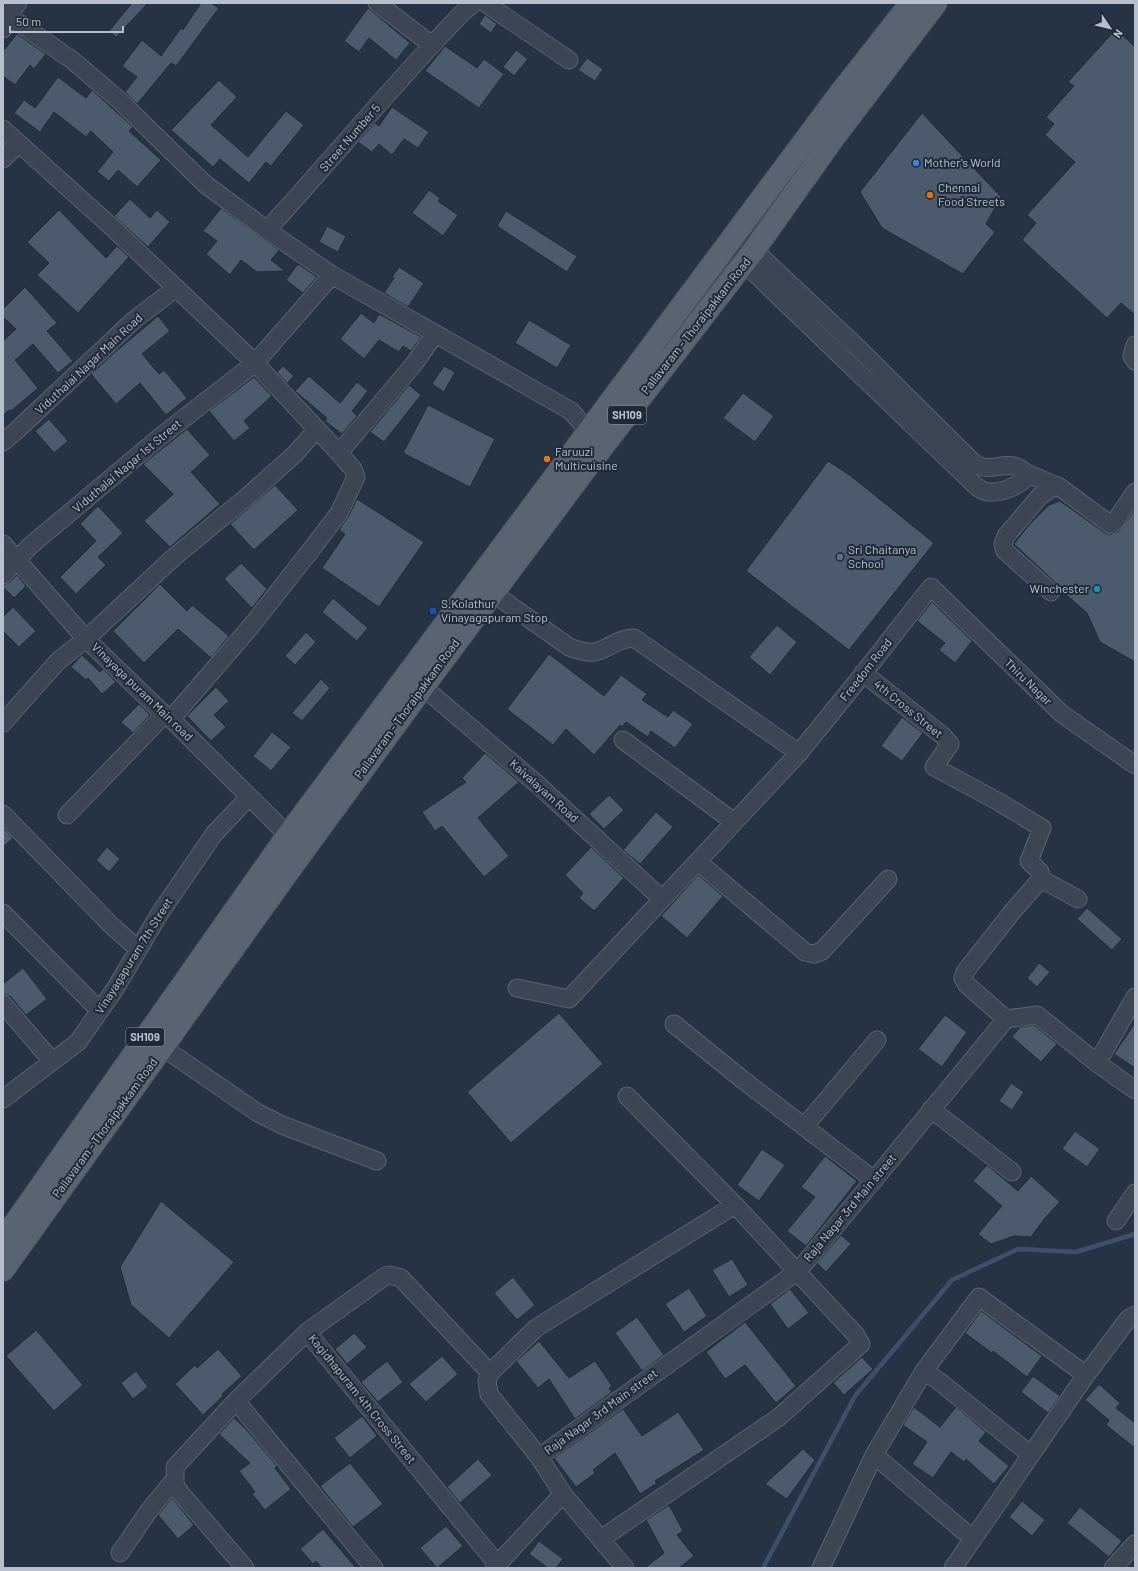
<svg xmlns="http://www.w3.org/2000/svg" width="1138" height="1571" font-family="Barlow,sans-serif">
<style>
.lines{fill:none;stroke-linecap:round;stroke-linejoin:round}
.stream{stroke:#3c506c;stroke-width:4.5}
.building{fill:#4c5a6d;stroke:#212c3a}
.street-casing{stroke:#596370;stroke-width:19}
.primary-casing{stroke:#444e5c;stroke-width:24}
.street{stroke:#3b4553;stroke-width:17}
.primary{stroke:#596473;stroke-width:22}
.shop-dot{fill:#3f7fe0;stroke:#1f2a38;stroke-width:1.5}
.food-dot{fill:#e8710a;stroke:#1f2a38;stroke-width:1.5}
.service-dot{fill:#5c6f8a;stroke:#1f2a38;stroke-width:1.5}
.culture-dot{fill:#0f9aa8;stroke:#1f2a38;stroke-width:1.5}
.transit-dot{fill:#1a4fb4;stroke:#1f2a38;stroke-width:1.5}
.labels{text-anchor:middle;stroke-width:4;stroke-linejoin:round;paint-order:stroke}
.shield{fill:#1f2a38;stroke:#8a93a0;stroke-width:1}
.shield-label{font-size:11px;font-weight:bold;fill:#b8c0cd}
.street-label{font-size:12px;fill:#b8c0cd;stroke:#1f2a38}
.poi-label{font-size:12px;fill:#b8c0cd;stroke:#1f2a38;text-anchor:start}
</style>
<rect width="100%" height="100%" fill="#263344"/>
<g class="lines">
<path class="stream" d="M763 1568 855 1396 952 1280 1018 1249 1076 1252 1135 1234"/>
</g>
<path class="building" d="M132 3H148L116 37 109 31Z
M201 3H211L219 8 176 66 171 63 137 104 125 92 137 77 122 66 142 40 161 56 181 28 183 30Z
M368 8 410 43 396 60 369 38 359 52 344 41Z
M485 15 497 24 491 33 479 24Z
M1116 29 1135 47V315L1121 303 1107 318 1022 240 1036 223 1027 215 1075 162 1045 135 1054 124 1046 117 1074 86 1068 82Z
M17 34 46 54 34 69 30 65 15 85 3 76V51Z
M445 46 477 68 484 59 504 74 479 108 425 71Z
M516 50 528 59 514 76 503 67Z
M587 58 603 69 595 81 578 70Z
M58 77 86 98 92 90 133 127 129 131 161 160 137 187 118 170 109 181 97 172 113 152 91 131 86 137 54 112 40 132 14 113 24 100 35 108Z
M219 80 237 97 211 125 248 157 286 111 304 125 271 166 266 162 249 183 220 159 213 167 171 130Z
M392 107 429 132 418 148 404 139 392 155 379 144 372 152 358 142 375 123 379 126Z
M922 113 1001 197 986 224 995 232 963 274 882 228 860 192Z
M429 190 440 198 438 201 458 215 443 236 412 213Z
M130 199 150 218 157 210 170 222 148 247 114 216Z
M221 208 279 250 271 260 285 271 257 272 241 260 230 275 206 254 217 241 203 231Z
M59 210 106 258 117 246 129 257 78 313 37 275 49 263 27 242Z
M506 211 577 256 567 272 497 226Z
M327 226 346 236 338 252 319 242Z
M298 264 317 277 303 293 286 280Z
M399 267 424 283 408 307 384 293 394 278 392 277Z
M25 287 57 323 47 331 73 361 58 373 33 344 15 360 38 388 11 411 9 410 3 416V341L16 329 3 317V309Z
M361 313 374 323 379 314 421 337 411 351 403 346 399 352 379 340 364 359 340 339Z
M158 316 170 331 142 354 159 374 164 370 187 398 166 415 140 383 116 404 91 374 114 353Z
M529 320 571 345 557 368 515 343Z
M283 366 294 376 287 383 277 372Z
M444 366 455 372 444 392 432 384Z
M309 376 340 403 357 382 368 391 352 411 357 416 342 434 325 421 327 418 295 391Z
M254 377 272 396 244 421 250 428 234 441 209 411Z
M409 385 421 395 384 442 370 432Z
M743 393 774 416 755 442 723 418Z
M428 405 495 439 470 487 403 453Z
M49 419 68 441 54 453 35 431Z
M187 429 210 455 191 472 220 504 170 547 144 521 173 494 143 464Z
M828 461 851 476 934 543 849 650 746 571Z
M275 485 298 510 254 550 230 524Z
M357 499 424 542 379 607 322 568 345 534 339 530 348 517Z
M1060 501 1105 533 1110 535 1118 532 1135 510V662L1100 642 1087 613 1061 590 1058 585 1014 544 1029 525 1049 505Z
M98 506 123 533 98 557 106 565 76 594 60 577 96 541 80 524Z
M241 563 267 589 252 608 224 579Z
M17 575 26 586 14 598 3 587V585L10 582Z
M160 584 187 611 192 605 229 636 211 658 178 629 144 663 113 631Z
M333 598 368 628 357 641 322 612Z
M932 602 972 641 955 663 939 650 945 643 917 621Z
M13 607 36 631 19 647 3 631V617Z
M777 625 797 642 770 675 749 657Z
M306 632 316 642 295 665 285 656Z
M549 654 604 696 621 675 647 694 642 700 668 717 673 710 693 724 675 748 651 731 648 737 626 722 622 727 620 725 594 755 566 729 553 745 507 709Z
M82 655 100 672 103 669 116 682 102 694 88 678 86 680 71 667Z
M321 679 330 688 302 721 292 713Z
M216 687 229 701 214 715 226 727 211 741 187 716Z
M139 704 150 715 133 733 121 722Z
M902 717 923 733 902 761 881 746Z
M272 732 291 747 271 771 253 756Z
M485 753 519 782 478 818 509 856 484 877 442 826 435 831 422 812 466 782 462 778Z
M609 795 624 810 604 829 589 814Z
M656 812 673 827 640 864 623 850Z
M3 828 13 838 3 847Z
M107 847 120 859 109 872 96 860Z
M591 847 624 878 594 911 579 898 583 893 565 875Z
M698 875 723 896 687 938 661 916Z
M1087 908 1122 939 1112 950 1077 919Z
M1039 963 1050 972 1037 987 1027 978Z
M23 968 47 999 26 1015 11 997 3 994V984Z
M559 1013 603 1064 511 1143 467 1092Z
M945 1015 967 1032 942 1067 918 1049Z
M1135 1023V1068L1114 1054Z
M1034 1025 1057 1044 1041 1062 1012 1037 1020 1027Z
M1011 1083 1024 1092 1012 1110 999 1101Z
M1075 1131 1100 1149 1087 1167 1062 1149Z
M762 1149 785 1165 759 1201 737 1185Z
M825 1156 857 1181 806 1246 787 1231 815 1197 801 1187Z
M987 1165 1018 1191 1031 1176 1060 1202 1045 1218 1031 1237 1014 1236 991 1244 978 1234 1002 1206 973 1181Z
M161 1201 234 1262 169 1338 131 1305 120 1267Z
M841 1235 851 1244 826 1272 817 1263Z
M732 1259 748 1285 729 1297 712 1270Z
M513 1277 535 1305 517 1320 494 1293Z
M689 1288 707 1316 684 1332 665 1304Z
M790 1289 809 1313 788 1329 770 1304Z
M981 1311 1042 1356 1027 1377 993 1351 992 1353 965 1333Z
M637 1317 664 1355 642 1371 615 1333Z
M745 1322 796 1386 776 1403 745 1365 725 1379 706 1352Z
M36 1330 83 1385 54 1411 6 1356Z
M354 1333 367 1347 347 1364 335 1349Z
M539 1341 569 1378 595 1361 612 1386 609 1388 612 1392 575 1419 549 1379 538 1388 516 1361Z
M218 1349 242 1376 222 1394 223 1396 203 1415 175 1384 195 1365 197 1368Z
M442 1356 458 1374 426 1402 409 1384Z
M862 1357 873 1369 844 1395 833 1383Z
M387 1361 403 1382 378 1402 361 1382Z
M136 1371 148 1387 133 1399 121 1383Z
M1033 1376 1060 1396 1048 1413 1021 1392Z
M1099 1384 1120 1403 1116 1408 1135 1423V1448L1106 1425 1109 1420 1085 1400Z
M914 1407 940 1427 956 1407 986 1432 979 1441 1009 1466 994 1484 966 1459 964 1462 951 1452 933 1478 912 1464 927 1442 903 1425Z
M623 1409 642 1436 678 1412 704 1450 655 1481 657 1483 640 1494 615 1453 593 1470 595 1473 576 1487 554 1458Z
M362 1416 377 1436 350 1458 334 1438Z
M234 1418 245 1428 277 1466 275 1468 291 1489 265 1510 252 1494 255 1492 239 1471 250 1463 219 1434Z
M803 1449 815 1460 787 1499 765 1484Z
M478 1459 492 1475 460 1503 447 1487Z
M350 1463 383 1504 353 1527 320 1486Z
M172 1498 194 1525 178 1539 158 1515Z
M1022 1501 1045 1520 1032 1536 1009 1517Z
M669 1505 683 1531 677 1535 694 1556 679 1568H645L664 1553 646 1520Z
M1080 1507 1122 1541 1109 1557 1067 1523Z
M446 1526 463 1546 437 1568 420 1548Z
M323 1529 356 1568H322L316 1561 313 1564 300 1549Z
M539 1541 563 1559 556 1568H548L529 1554Z"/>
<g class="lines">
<g class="street-casing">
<path id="street" d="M377 3 432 45
M485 3 569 60
M3 12 72 60 118 99 205 184 267 230 332 275 571 411 588 431
M3 29 6 25 7 15 18 3
M3 129 115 230 255 363 339 453 353 469 356 477 339 513 307 555 252 625 171 719
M3 159 19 143
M267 230C334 157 396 81 465 10L474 3
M754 250 858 348 974 463C990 473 998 463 1014 466 1020 467 1024 472 1030 475 1034 476 1056 486 1058 486L1111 525 1116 520 1135 492
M744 263 977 487C980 489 985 492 989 492 1004 493 1020 485 1029 475
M1135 345 1132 356 1135 361
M3 442 15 432 134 320 176 288
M339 453 414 364 435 334
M3 544 86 639 166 716 171 719 288 835 298 842
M3 575 30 546 160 437 255 363 332 275
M1051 592 1005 551 1003 544 1006 536 1040 496 1055 486
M493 593 569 647C577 650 586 653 594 652 608 650 617 638 634 638L799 753 569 999 517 988
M863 673 943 736 950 744 934 767 999 802 1042 828 1029 861 1040 872 1041 879
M423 687 537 784 662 899
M3 723 58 661 86 639 173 558 248 496 295 454 317 429
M623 740 734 822
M799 753 859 679 931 587 1062 714 1135 765
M3 814 111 925 138 949
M67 815 161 718 166 716
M698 862 805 952 814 954 822 951 888 879
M3 913 100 1011
M3 1004 52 1061
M1006 1019 967 985 963 978 965 972 1012 912 1041 879 1078 899
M674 1024 743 1080 874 1180
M162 1047 258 1113 282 1125 377 1161
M1097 1063 1135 997
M3 1099 78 1042 115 989 160 913 214 834 249 797
M931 1109 1012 1172
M804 1127 877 1040
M1116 1221 1135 1193
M307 1332 384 1277 389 1275 401 1278 490 1373
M924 1371 940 1382 1031 1455
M236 1401 374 1568
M874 1455 973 1539
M539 1457 798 1271 874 1180 1006 1019 1037 1015 1097 1063 1135 1090
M601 1539 778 1418 861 1344 855 1334 735 1205 627 1096
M120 1553 148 1512 175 1479
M245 1568 177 1489 175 1483V1467L236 1401 307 1332 497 1564
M494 1568 563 1494
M625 1568 563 1494 539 1457 489 1394 487 1381 490 1373 536 1328 735 1205
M821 1568 874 1455 924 1371 979 1297 1086 1375
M953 1568 1086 1375 1128 1319 1135 1315
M1113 1568 1135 1544"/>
</g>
<g class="primary-casing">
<path id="primary" d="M3 1240 288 835 838 96 911 3
M3 1270 293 865 423 687 587 467 754 250 835 136 936 3"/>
</g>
<use href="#street" class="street"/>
<use href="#primary" class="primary"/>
</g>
<circle class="shop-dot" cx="916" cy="163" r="4"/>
<g class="food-dot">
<circle cx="930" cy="195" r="4"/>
<circle cx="547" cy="459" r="4"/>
</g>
<circle class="service-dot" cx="840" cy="557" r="4"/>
<circle class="culture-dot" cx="1097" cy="589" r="4"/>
<rect class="transit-dot" x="429" y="607" width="8" height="8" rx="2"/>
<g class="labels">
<g class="shield">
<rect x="608" y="406" width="38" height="18" rx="3"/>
<rect x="126" y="1028" width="38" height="18" rx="3"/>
</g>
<g class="shield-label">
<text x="627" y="419">SH109</text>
<text x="145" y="1041">SH109</text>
</g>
<g class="street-label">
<text transform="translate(350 138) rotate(-49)" y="4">Street Number 5</text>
<text transform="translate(696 326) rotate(-52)" y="4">Pallavaram - Thoraipakkam Road</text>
<text transform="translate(89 364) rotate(-43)" y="4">Viduthalai Nagar Main Road</text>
<text transform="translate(127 466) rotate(-40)" y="4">Viduthalai Nagar 1st Street</text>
<text transform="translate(866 670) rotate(-52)" y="4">Freedom Road</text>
<text transform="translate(1028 682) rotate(44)" y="4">Thiru Nagar</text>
<text transform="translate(142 692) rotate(44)" y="4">Vinayaga puram Main road</text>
<text transform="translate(407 709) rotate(-54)" y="4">Pallavaram - Thoraipakkam Road</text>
<text transform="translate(908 709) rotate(39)" y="4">4th Cross Street</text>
<text transform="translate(544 791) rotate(42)" y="4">Kaivalayam Road</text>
<text transform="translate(134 956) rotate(-58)" y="4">Vinayagapuram 7th Street</text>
<text transform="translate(105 1128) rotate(-54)" y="4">Pallavaram - Thoraipakkam Road</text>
<text transform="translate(850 1208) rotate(-50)" y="4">Raja Nagar 3rd Main street</text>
<text transform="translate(362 1399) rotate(51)" y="4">Kagidhapuram 4th Cross Street</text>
<text transform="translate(601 1412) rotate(-36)" y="4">Raja Nagar 3rd Main street</text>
</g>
<g class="poi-label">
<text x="924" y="167">Mother's World</text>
<text x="938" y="192">Chennai<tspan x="938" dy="14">Food Streets</tspan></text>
<text x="555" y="456">Faruuzi<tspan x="555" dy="14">Multicuisine</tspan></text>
<text x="848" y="554">Sri Chaitanya<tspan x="848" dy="14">School</tspan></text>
<text x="1089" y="593" text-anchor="end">Winchester</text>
<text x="441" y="608">S.Kolathur<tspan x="441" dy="14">Vinayagapuram Stop</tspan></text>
</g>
</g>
<rect width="1138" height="1571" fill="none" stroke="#b8c0cd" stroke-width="8"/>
<g transform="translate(1110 28) rotate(125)" stroke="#1f2a38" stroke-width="3" paint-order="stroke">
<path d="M0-3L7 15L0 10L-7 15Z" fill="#b8c0cd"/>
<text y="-6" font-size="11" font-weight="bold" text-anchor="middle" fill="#b8c0cd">N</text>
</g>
<path d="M10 26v6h113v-6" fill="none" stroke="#b8c0cd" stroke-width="2"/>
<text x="16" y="26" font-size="12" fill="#b8c0cd" stroke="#1f2a38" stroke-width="3" paint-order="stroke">50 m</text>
</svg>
